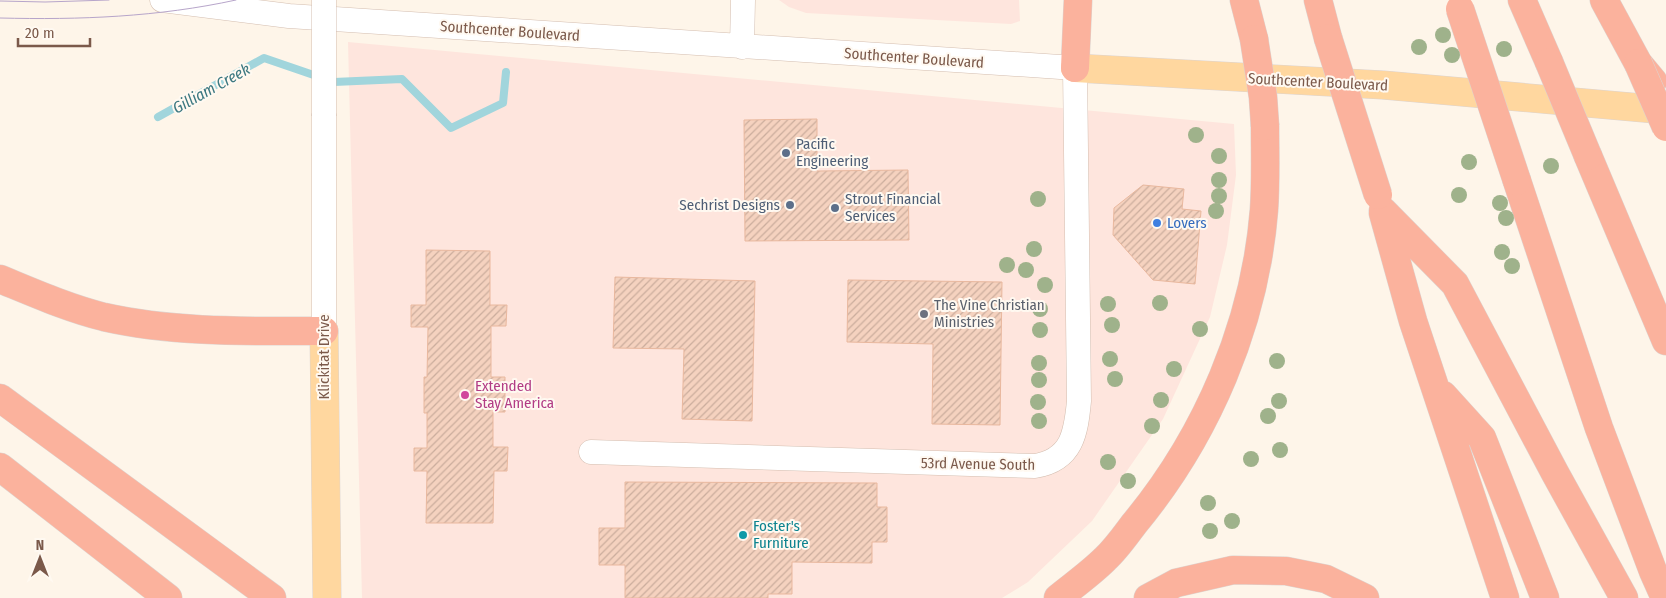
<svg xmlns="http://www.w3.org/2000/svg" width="1666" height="598" font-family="'Fira Sans Condensed',sans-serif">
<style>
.commercial{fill:#fee5dd}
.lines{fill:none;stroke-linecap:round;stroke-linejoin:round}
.stream{stroke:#a1d5dc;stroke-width:8}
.building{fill:url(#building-hatch);stroke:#e9b89e}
.minor-casing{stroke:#d4beb0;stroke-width:25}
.major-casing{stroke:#ddd4d0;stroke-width:29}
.highway-casing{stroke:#ddd4d0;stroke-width:29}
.minor{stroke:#fff;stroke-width:24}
.major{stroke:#ffd79f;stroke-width:28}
.highway{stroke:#fbb29d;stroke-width:28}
.tram{stroke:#b7a5ca;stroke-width:1}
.minor-bridge-casing{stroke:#d4beb0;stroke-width:25;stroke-linecap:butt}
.highway-bridge-casing{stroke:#ddd4d0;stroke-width:29;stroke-linecap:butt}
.minor-bridge{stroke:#fff;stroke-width:24}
.highway-bridge{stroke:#fbb29d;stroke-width:28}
.tree{fill:#9fb28b}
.service-dot{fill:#5c6f8a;stroke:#fff9f1;stroke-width:2}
.shop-dot{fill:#3f7fe0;stroke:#fff9f1;stroke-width:2}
.worship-dot{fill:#6b7280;stroke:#fff9f1;stroke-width:2}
.hotel-dot{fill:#d1479c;stroke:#fff9f1;stroke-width:2}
.culture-dot{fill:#0f9aa8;stroke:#fff9f1;stroke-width:2}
.labels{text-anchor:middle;stroke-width:4;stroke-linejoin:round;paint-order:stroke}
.street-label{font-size:15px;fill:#7b594a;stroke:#fff9f1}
.service-label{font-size:15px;fill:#4e5e75;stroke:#fff9f1;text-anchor:start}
.shop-label{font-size:15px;fill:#366cbe;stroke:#fff9f1;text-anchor:start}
.worship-label{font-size:15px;fill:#5b616d;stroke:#fff9f1;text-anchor:start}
.hotel-label{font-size:15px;fill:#b23c85;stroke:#fff9f1;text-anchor:start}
.culture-label{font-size:15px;fill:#0d838f;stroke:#fff9f1;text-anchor:start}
.water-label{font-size:16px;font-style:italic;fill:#3c7881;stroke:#fff9f1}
</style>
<defs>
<pattern id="building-hatch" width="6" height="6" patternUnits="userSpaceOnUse" patternTransform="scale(1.25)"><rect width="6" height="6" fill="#f5d2bf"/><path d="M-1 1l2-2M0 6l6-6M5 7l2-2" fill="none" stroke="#cbad9d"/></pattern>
</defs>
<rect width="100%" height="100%" fill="#fef5e9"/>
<path class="commercial" d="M779 0H1019L1020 21 1011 24 806 13 789 7Z
M348 42 1234 124 1236 175 1227 245 1210 317 1163 419 1092 521 1028 582 1002 598H362Z"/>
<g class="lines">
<path class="stream" d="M158 117 264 58 334 82 402 79 451 128 503 103 506 72"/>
</g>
<path class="building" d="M817 119V171L908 170 909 240 745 241 744 120Z
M1143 185 1184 189 1182 209 1201 211 1195 284 1153 280 1113 235 1114 208Z
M426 250 490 251V305H507L506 326H491V377H505V412H493V447H508L507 471H494L493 523H426L427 471H414V448H427V413H424V377H427L428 327H411V305H426Z
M615 277 755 281 752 421 682 419 684 349 613 348Z
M848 280 1002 282 1000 425 932 424 933 344 847 342Z
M625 482 877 483V507H887V542H872V563L792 562V594H768V598H625V565H599V528H625Z"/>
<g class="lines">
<g class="minor-casing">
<path id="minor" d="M162 0 289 16 1075 68 1079 401C1076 433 1072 460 1035 466L591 452
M742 47 743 0
M324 116V331"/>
</g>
<g class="major-casing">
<path id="major" d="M1075 68 1383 85 1666 110
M324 331 327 598"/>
</g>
<g class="highway-casing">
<path id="highway" d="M1244 0 1254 39
M1318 0 1328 38
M1522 0 1549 62
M1604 0 1638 63 1653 81
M1075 68 1078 0
M1588 156 1666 341
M1517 181 1599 428 1653 571 1665 598
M1383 211 1455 284 1555 473 1624 598
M1383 213 1413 321 1505 598
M0 279C34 293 68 308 104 317 175 333 251 331 324 331
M1443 395 1482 438 1545 598
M0 398 272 598
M0 467 168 598
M1058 598C1074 585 1091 573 1105 559 1116 549 1125 536 1134 524 1207 436 1255 324 1264 210 1266 182 1265 154 1265 126
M1148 598 1176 583 1233 570 1286 571 1326 579 1365 598"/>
</g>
<use href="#minor" class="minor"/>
<use href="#major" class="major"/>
<use href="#highway" class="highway"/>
<path class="tram" d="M0 1 45 2 109 0
M0 18C80 20 158 17 236 0"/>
<g class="minor-bridge-casing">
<path id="minor-bridge" d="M324 116V0"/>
</g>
<g class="highway-bridge-casing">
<path id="highway-bridge" d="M1460 9 1517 181
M1328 38 1378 195
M1254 39 1263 97 1265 126
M1549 62 1588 156
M1638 63 1666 127"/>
</g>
<use href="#minor-bridge" class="minor-bridge"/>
<use href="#highway-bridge" class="highway-bridge"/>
</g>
<g class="tree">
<circle cx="1443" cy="35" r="8"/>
<circle cx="1419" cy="47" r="8"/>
<circle cx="1504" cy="49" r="8"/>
<circle cx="1452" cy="55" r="8"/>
<circle cx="1196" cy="135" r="8"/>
<circle cx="1219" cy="156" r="8"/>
<circle cx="1469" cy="162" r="8"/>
<circle cx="1551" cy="166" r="8"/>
<circle cx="1219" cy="180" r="8"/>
<circle cx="1459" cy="195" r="8"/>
<circle cx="1219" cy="196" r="8"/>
<circle cx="1038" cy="199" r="8"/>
<circle cx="1500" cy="203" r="8"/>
<circle cx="1216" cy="211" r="8"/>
<circle cx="1506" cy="218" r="8"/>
<circle cx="1034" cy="249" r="8"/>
<circle cx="1502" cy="252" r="8"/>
<circle cx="1007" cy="265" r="8"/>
<circle cx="1512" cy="266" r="8"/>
<circle cx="1026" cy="270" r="8"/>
<circle cx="1045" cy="285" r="8"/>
<circle cx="1160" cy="303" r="8"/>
<circle cx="1108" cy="304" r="8"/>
<circle cx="1040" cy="309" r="8"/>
<circle cx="1112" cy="325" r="8"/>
<circle cx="1200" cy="329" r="8"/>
<circle cx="1040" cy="330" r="8"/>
<circle cx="1110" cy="359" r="8"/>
<circle cx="1277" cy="361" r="8"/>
<circle cx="1039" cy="363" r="8"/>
<circle cx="1174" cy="369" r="8"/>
<circle cx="1115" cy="379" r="8"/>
<circle cx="1039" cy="380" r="8"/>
<circle cx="1161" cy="400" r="8"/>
<circle cx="1279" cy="401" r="8"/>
<circle cx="1038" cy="402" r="8"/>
<circle cx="1268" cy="416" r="8"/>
<circle cx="1039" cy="421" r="8"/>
<circle cx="1152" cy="426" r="8"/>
<circle cx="1280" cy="450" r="8"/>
<circle cx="1251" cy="459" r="8"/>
<circle cx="1108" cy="462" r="8"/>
<circle cx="1128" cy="481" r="8"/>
<circle cx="1208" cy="503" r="8"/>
<circle cx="1232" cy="521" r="8"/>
<circle cx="1210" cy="531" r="8"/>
</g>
<g class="service-dot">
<circle cx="786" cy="153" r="5"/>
<circle cx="790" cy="205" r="5"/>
<circle cx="835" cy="208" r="5"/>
</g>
<circle class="shop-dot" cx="1157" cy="223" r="5"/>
<circle class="worship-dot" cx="924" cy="314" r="5"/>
<circle class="hotel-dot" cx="465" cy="395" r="5"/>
<circle class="culture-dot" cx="743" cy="535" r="5"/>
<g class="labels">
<g class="street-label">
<text transform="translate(510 31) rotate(4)" y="5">Southcenter Boulevard</text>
<text transform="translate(914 58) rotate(4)" y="5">Southcenter Boulevard</text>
<text transform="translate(1318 82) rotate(3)" y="5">Southcenter Boulevard</text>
<text transform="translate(324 357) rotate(-90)" y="5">Klickitat Drive</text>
<text transform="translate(978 464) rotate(1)" y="5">53rd Avenue South</text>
</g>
<g class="service-label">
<text x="796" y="149">Pacific<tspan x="796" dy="17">Engineering</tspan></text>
<text x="845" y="204">Strout Financial<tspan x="845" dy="17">Services</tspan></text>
<text x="780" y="210" text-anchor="end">Sechrist Designs</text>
</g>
<g class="shop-label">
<text x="1167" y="228">Lovers</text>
</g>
<g class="worship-label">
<text x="934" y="310">The Vine Christian<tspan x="934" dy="17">Ministries</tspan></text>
</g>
<g class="hotel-label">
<text x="475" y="391">Extended<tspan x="475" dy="17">Stay America</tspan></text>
</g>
<g class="culture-label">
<text x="753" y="531">Foster's<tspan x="753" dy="17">Furniture</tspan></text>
</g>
<g class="water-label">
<text transform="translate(211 88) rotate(-29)" y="6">Gilliam Creek</text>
</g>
</g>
<g transform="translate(40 558)" stroke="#fff9f1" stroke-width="4" paint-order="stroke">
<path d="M0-4L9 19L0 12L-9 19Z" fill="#7b594a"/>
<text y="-8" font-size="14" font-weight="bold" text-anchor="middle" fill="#7b594a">N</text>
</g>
<path d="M18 38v8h72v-8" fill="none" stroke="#7b594a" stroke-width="2.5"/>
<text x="25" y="38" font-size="15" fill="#7b594a" stroke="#fff9f1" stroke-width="4" paint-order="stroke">20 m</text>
</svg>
